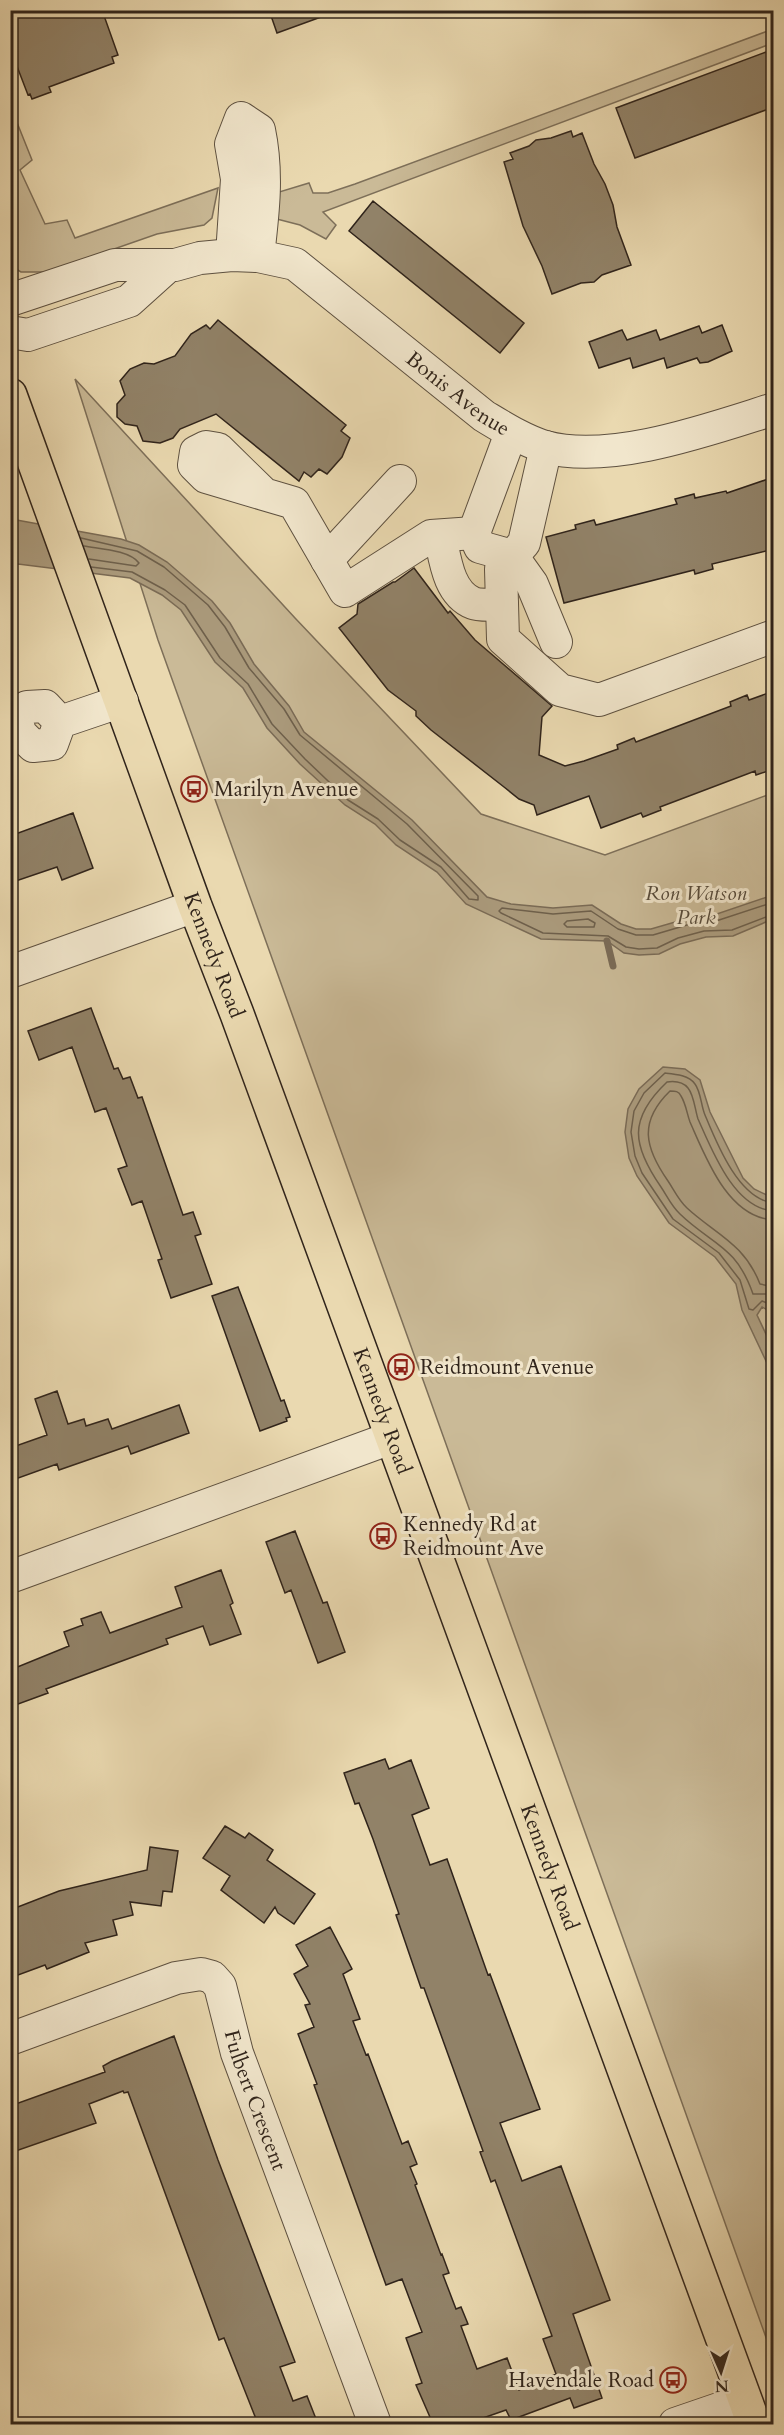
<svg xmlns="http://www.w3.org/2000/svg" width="784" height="2435" font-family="Cardo,serif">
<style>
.green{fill:#caba97;stroke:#7d6f59;stroke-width:1.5}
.water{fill:#ab9b7d;stroke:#7a6b56;stroke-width:1.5}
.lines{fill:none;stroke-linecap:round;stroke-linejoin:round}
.shore{stroke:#6e604c;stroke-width:1.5}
.stream{stroke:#7a6b56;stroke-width:7}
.building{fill:#918268;stroke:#30241b;stroke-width:1.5}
.minor-casing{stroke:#5e5140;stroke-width:34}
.major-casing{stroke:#30241b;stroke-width:36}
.minor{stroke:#f1e6cc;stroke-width:32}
.major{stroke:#ead9b0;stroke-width:33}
.labels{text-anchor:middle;stroke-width:6;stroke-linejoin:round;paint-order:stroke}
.street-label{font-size:21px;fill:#30241b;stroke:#f1e6cc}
.poi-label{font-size:21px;fill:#30241b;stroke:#f1e6cc;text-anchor:start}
.park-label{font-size:21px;font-style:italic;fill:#564a3a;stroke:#f1e6cc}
</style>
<rect width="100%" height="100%" fill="#ead9b0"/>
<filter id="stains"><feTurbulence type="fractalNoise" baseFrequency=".00333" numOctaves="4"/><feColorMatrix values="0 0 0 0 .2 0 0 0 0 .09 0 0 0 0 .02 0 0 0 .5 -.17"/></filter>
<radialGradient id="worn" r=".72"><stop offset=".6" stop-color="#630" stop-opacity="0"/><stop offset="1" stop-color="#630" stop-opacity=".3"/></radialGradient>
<path class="green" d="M773 29V43L323 212 336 225 326 239 300 225 269 217 279 192 309 183 313 193H328L355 184Z
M10 105 32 160 20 170 45 224 67 220 75 238 218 188 212 218 204 225 157 234 48 272H21L11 266Z
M75 379 295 618 481 814 605 855 773 793V2357L158 640Z"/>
<path class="water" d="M11 519 121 539 139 545 167 562 212 601 230 623 254 664 289 706 304 732 412 820 487 897 511 904 553 908 592 905 621 924 636 929H651L696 916H711L773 895V919L733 936 706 937 680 944 659 954 639 955 624 953 607 941 541 939 466 904 437 872 396 845 375 824 345 805 300 764 267 728 243 688 215 662 181 610 162 595 130 578 18 564 11 568Z
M663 1067 685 1069 700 1080 710 1112 743 1178 754 1189 773 1198V1313L762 1307 757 1315 773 1349V1376L742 1310 736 1284 715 1257 669 1223 637 1176 629 1158 625 1132 628 1109 639 1089Z"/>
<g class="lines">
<path class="shore" d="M81 538 137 551 164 567 208 605 225 627 249 668 284 709 300 735 407 824 478 896V900L469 899 441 867 400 840 378 819 348 800 305 759 272 724 248 684 220 658 185 605 165 590 132 572 91 567
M84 546C100 549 129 550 139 563L136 566 89 559
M774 902 713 922H697L653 935H636L618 929 591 911 553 914 502 908 499 911 501 913 543 933 608 936 626 947 639 949 657 948 678 938 704 931 732 930 774 914
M588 919 595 923 594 927H567L564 924 567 921Z
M774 1203C739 1200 717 1144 705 1115 701 1106 701 1092 695 1084 689 1075 675 1074 665 1073L644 1093 634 1111 631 1132 635 1156 642 1173 673 1219 719 1253 740 1280 749 1309 753 1310 762 1301 774 1306
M774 1211C734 1209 712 1150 698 1119 695 1110 694 1095 688 1088 683 1082 674 1081 667 1082 628 1119 632 1145 661 1187 667 1196 672 1207 680 1214 712 1245 736 1245 753 1294H766L774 1297
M774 1220C728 1218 706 1158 690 1122 687 1114 686 1104 681 1096 679 1091 675 1091 670 1091 638 1122 645 1148 668 1181 674 1190 679 1201 687 1208 715 1234 744 1243 760 1284L774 1287"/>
<path class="stream" d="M607 941 613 966"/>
</g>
<path class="building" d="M10 10H102L118 55 112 57 114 63 49 87 51 92 32 99 30 94 28 95 10 48Z
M269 10H331L332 13 277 33Z
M766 52 774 72V107L635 158 616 108Z
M571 131 573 137 582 133 594 164 605 184 613 205 617 227 631 265 602 275 594 282 581 283 552 294 542 266 523 226 504 162 513 159 510 153 529 146 536 140 551 138Z
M373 201 524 323 500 353 349 231Z
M218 320 346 425 341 431 350 438 342 457 327 474 319 469 311 477 304 472 299 481 216 414 180 429 173 438 160 443 143 441 137 426 125 424 117 417V404L125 395 120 381 130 369 144 363 154 364 175 356 191 334 206 325 210 329Z
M722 325 732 351 708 362 700 363 697 358 667 368 664 358 633 368 630 358 599 368 589 342 622 330 627 340 656 330 660 340 699 326 702 333Z
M774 477V549L712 564 713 569 695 574 694 570 564 603 546 537 576 529 575 525 594 520 596 525 677 504 675 499 694 494 695 498 726 491 727 493Z
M414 568 448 613 450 611 475 640 552 706 542 717 539 755 565 766 584 761 618 749 617 745 634 738 636 742 731 706 730 702 747 695 749 700 774 691V769L756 775 755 771 660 807 661 810 643 817 641 813 601 828 589 796 537 815 534 805 519 799 504 787 431 730 416 716V711L388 690 339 628 357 614 358 604 393 582H395Z
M73 813 93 868 62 880 57 867 10 883V836Z
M91 1008 114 1069 118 1068 123 1079 130 1077 138 1098 142 1097 183 1215 193 1212 201 1234 195 1236 212 1284 171 1298 158 1260 162 1259 142 1201 132 1205 118 1169 127 1166 106 1108 95 1112 72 1047 39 1060 28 1031Z
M238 1287 281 1401 284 1400 290 1417 286 1418 287 1421 260 1431 212 1296Z
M57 1391 68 1424 84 1419 86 1426 108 1419 112 1429 179 1405 189 1433 131 1454 128 1446 59 1470 57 1464 10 1481V1448L47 1435 35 1399Z
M295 1531 323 1603 327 1602 345 1652 318 1663 291 1590 285 1593 266 1542Z
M221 1570 233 1603 230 1605 241 1634 210 1645 203 1626 166 1639 168 1644 46 1689 48 1693 10 1707V1670L69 1646 64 1632 83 1625 81 1619 101 1612 110 1633 182 1607 175 1587Z
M385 1759 389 1769 411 1760 429 1808 412 1815 430 1865 447 1859 488 1975 490 1974 540 2109 500 2123 522 2181 561 2166 610 2300 573 2314 602 2398 574 2408 570 2398 511 2420 506 2410 466 2424H433L416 2385 422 2383 406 2338 422 2332 402 2279 386 2285 314 2085 317 2084 298 2034 314 2027 305 2005 310 2004 294 1974 308 1966 296 1945 330 1927 352 1969 343 1974 360 2019 353 2021 366 2055 368 2054 402 2144 408 2141 417 2164 410 2167 417 2184 415 2185 441 2255 442 2254 449 2273 443 2275 456 2309 461 2307 468 2324 461 2326 477 2369 507 2358 519 2390 556 2374 543 2339 552 2336 495 2180 491 2182 480 2152 483 2151 424 1988H421L410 1956 396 1915 399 1914 373 1839 359 1803 355 1804 344 1773Z
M225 1826 245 1838 249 1833 273 1850 267 1860 315 1894 294 1924 278 1913 275 1907 264 1923 221 1890 230 1876 203 1858Z
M150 1847 178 1851 172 1892 163 1891 161 1906 130 1902 133 1915 113 1920 117 1935 85 1943 89 1952 47 1969 45 1965 10 1978V1910L59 1891 147 1870Z
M174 2036 218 2160 295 2362 280 2367 293 2401 307 2396 318 2424H258L224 2338 219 2340 128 2092 124 2093 123 2091 89 2104 96 2123 10 2153V2106L105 2072 103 2066 112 2061Z"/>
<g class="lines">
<g class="minor-casing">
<g id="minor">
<path d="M232 255 237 179 231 144 241 118 259 130C268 173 263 213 258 256"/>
<path id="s1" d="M10 300 115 265H175L200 258 232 255 258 256 295 264 484 416C504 428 523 440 545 447 611 465 710 429 774 409"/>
<path d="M10 332 28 335 129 301 169 265"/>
<path d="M511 433 474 533 480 547 512 556 532 584 556 642"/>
<path d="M546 447 524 543 501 569 503 639 560 690 599 700 774 636"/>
<path d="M264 494 218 449 206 447 196 452 194 465 206 477 294 503 345 591 431 536 474 533"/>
<path d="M440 536C445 558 448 593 473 603 480 606 494 604 502 605"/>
<path d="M327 560 400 481"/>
<path d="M60 722 52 744 33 746 20 733 16 717 27 707 45 706 60 722 122 701"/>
<path d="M10 972 195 906"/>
<path d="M10 1577 391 1438"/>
<path id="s2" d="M10 2039 176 1978 201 1974 212 1977 220 1986 237 2053 375 2424"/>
<path d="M675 2424 745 2400"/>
</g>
</g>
<g class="major-casing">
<g id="major">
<path id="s3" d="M10 395 195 906 237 1014 754 2424"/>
</g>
</g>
<use href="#minor" class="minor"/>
<use href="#major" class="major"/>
</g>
<defs>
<g id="bus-ring" transform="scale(1.35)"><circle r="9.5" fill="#f1e6cc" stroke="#8f2418" stroke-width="1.5"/><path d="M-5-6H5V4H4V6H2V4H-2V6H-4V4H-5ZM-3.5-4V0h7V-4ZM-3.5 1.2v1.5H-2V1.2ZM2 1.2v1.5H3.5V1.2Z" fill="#8f2418"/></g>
</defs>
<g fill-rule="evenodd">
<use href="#bus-ring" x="194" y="789"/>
<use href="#bus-ring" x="401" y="1367"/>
<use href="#bus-ring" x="383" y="1536"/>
<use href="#bus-ring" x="673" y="2380"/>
</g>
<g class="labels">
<g class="street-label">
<text dy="7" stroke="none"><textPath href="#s1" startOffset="501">Bonis Avenue</textPath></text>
<text dy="7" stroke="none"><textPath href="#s3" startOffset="596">Kennedy Road</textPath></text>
<text dy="7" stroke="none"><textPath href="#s3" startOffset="1082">Kennedy Road</textPath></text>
<text dy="7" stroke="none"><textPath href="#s3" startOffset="1568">Kennedy Road</textPath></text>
<text dy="7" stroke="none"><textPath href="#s2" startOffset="345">Fulbert Crescent</textPath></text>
</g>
<g class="poi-label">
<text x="214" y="796">Marilyn Avenue</text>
<text x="420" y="1374">Reidmount Avenue</text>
<text x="403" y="1531">Kennedy Rd at<tspan x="403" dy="24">Reidmount Ave</tspan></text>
<text x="654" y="2387" text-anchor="end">Havendale Road</text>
</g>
<g class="park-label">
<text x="696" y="900">Ron Watson<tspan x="696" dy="24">Park</tspan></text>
</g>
</g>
<rect width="784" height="2435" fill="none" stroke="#ead9b0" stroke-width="36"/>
<rect x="12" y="12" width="760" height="2411" fill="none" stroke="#30241b" stroke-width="3"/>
<rect x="18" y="18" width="748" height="2399" fill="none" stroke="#30241b" stroke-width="1.5"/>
<g transform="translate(721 2372) rotate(177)" stroke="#f1e6cc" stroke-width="4.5" paint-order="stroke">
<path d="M0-4.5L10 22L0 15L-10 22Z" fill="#30241b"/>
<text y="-9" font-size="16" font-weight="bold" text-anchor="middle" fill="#30241b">N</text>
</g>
<rect width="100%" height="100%" filter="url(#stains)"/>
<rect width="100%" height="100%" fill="url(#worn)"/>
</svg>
